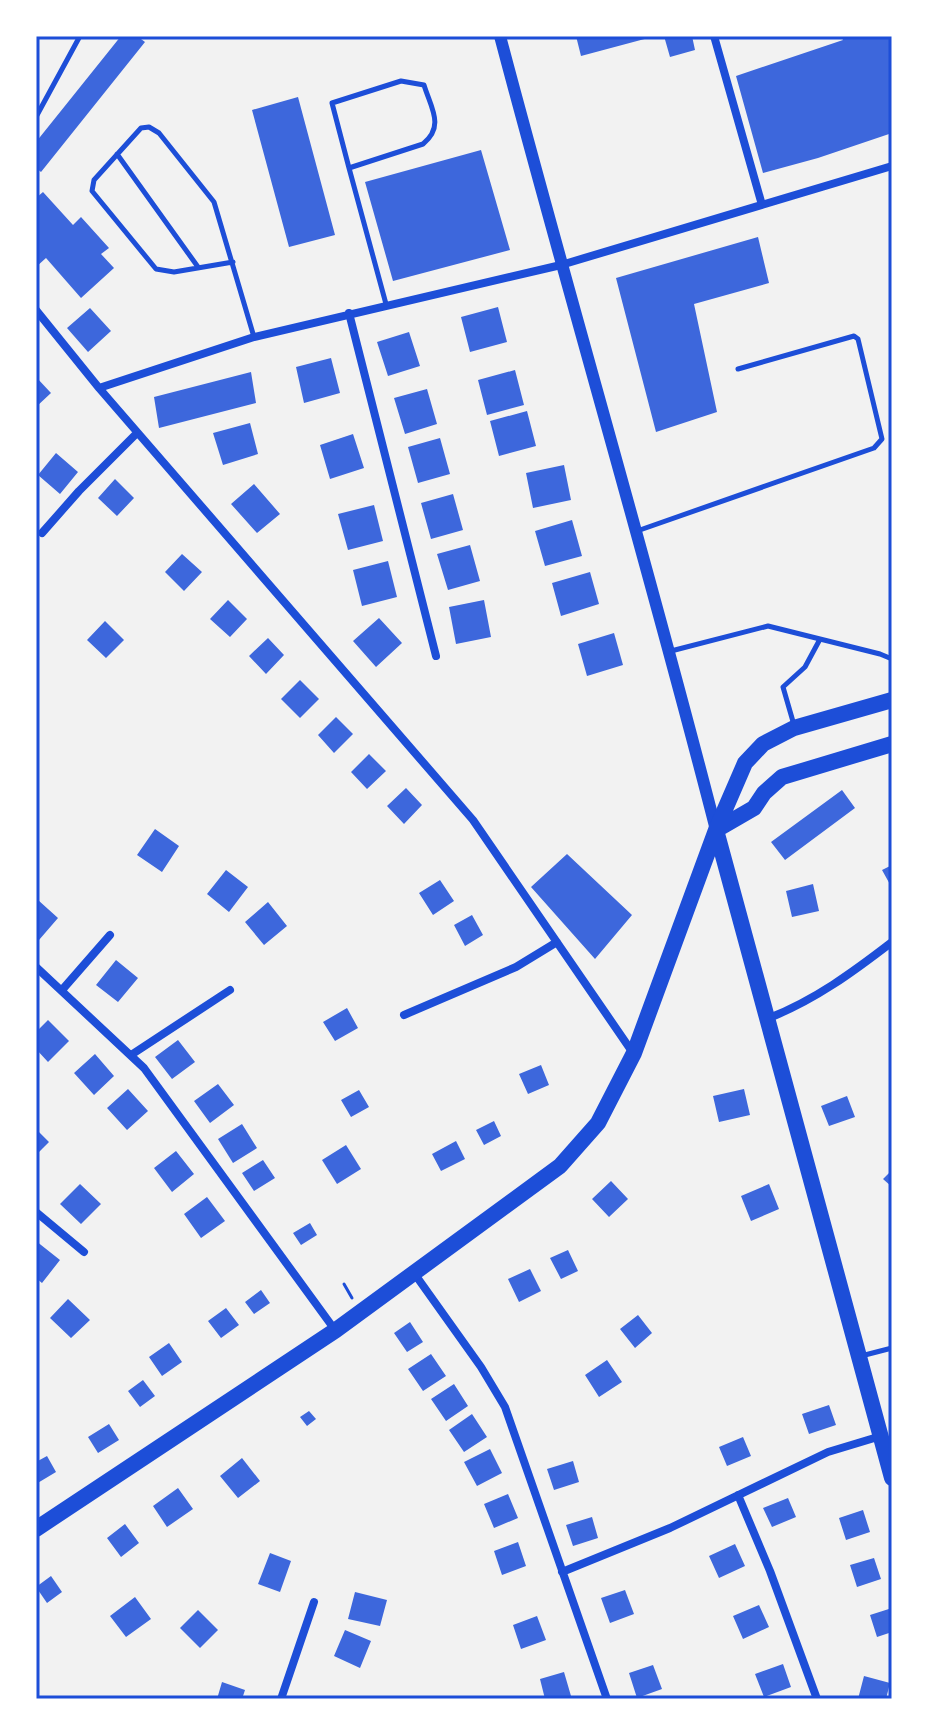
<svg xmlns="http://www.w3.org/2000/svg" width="928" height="1735" font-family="'Work Sans',sans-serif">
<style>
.building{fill:#3d67dc}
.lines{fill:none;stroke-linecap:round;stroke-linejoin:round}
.path{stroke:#1d4ed8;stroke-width:3}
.service{stroke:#1d4ed8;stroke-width:5}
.minor{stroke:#1d4ed8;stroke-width:8}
.tertiary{stroke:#1d4ed8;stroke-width:12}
.primary{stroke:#1d4ed8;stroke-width:16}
.neatline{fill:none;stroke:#1d4ed8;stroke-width:3}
</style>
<rect width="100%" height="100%" fill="#f2f2f2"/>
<path class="building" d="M121 36H137L145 42 41 172 36 168V142Z
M576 36H652V37L581 56Z
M664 36H692L695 50 670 57Z
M841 36H892V133L818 158 763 173 736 76 843 40Z
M298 97 335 235 289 247 252 110Z
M481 150 510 250 393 281 365 182Z
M43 192 73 225 81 217 109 248 101 254 114 268 81 298 46 258 36 267V198Z
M758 237 769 283 694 304 717 412 656 432 616 278Z
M498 307 507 342 470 352 461 317Z
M90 308 111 331 88 352 67 328Z
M409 332 420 366 388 376 377 342Z
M331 358 340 393 304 403 296 367Z
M515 370 524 405 487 415 478 380Z
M251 372 256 403 159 428 154 397Z
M36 377 51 393 36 407Z
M427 389 437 424 405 434 394 398Z
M527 411 536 446 499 456 490 421Z
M250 423 258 454 223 465 213 433Z
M353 434 364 468 330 479 320 445Z
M440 438 450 474 418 483 408 447Z
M56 453 78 472 60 494 38 475Z
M564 465 571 500 533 508 526 473Z
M115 479 134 498 117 516 98 498Z
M254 484 280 514 257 533 231 504Z
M453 494 463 530 431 539 421 503Z
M374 505 383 541 348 550 338 514Z
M572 520 582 556 545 566 535 531Z
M470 545 480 581 448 590 437 554Z
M182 554 202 572 184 591 165 572Z
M388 561 397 597 362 606 353 570Z
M590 572 599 604 561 616 552 583Z
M228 600 247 619 230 637 210 619Z
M484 600 491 637 456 644 449 607Z
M379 618 402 643 376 667 353 641Z
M105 621 124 640 106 658 87 640Z
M614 633 623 665 587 676 578 644Z
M268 638 284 655 266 674 249 656Z
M300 680 319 699 300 718 281 699Z
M336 717 353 734 334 753 318 735Z
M369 754 386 771 367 789 351 772Z
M406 788 422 805 404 824 387 806Z
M842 790 855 808 785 860 771 842Z
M155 829 179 846 162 872 137 855Z
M567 854 632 915 595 959 531 887Z
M892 865V888L882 870Z
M226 870 248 887 229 912 207 894Z
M440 880 454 901 433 915 419 893Z
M813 884 819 911 792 917 786 891Z
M38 900 58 918 39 940 36 938Z
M268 902 287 926 264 945 245 922Z
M472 915 483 935 465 946 454 925Z
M116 960 138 978 118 1002 96 985Z
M347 1008 358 1028 335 1041 323 1022Z
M48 1020 69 1041 48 1062 36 1049V1032Z
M178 1040 195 1062 172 1079 155 1057Z
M95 1054 114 1076 94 1095 74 1073Z
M541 1065 549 1085 528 1094 519 1074Z
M218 1084 234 1105 210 1123 194 1101Z
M128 1089 148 1111 127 1130 107 1108Z
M744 1089 750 1115 719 1122 713 1096Z
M359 1090 369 1107 351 1117 341 1100Z
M847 1096 855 1117 829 1126 821 1106Z
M494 1121 501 1136 484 1145 476 1130Z
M242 1124 257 1148 233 1163 218 1139Z
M36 1129 49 1142 36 1155Z
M456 1141 465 1159 441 1171 432 1154Z
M346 1145 361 1169 337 1184 322 1160Z
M176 1151 194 1174 172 1192 154 1168Z
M263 1160 275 1178 254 1191 242 1173Z
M892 1170V1187L883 1179Z
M611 1181 628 1199 609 1217 592 1199Z
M80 1184 101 1204 81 1224 60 1204Z
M769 1184 779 1209 751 1221 741 1196Z
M207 1197 225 1221 201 1238 184 1214Z
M310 1223 317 1235 301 1245 293 1233Z
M36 1241 60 1260 42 1283 36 1278Z
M568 1250 578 1271 561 1279 550 1258Z
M530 1269 541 1291 519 1302 508 1279Z
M261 1290 270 1303 254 1314 245 1302Z
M68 1299 90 1320 71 1338 50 1318Z
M226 1308 239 1325 221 1338 208 1321Z
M638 1315 652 1333 635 1348 620 1329Z
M410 1322 423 1342 407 1352 394 1333Z
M169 1343 182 1362 162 1376 149 1357Z
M431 1354 446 1376 423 1391 408 1369Z
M607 1360 622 1382 599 1397 585 1375Z
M143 1380 155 1396 140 1407 128 1391Z
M454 1384 468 1406 446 1421 431 1399Z
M829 1405 836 1425 809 1434 802 1414Z
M309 1411 316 1419 307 1426 300 1417Z
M472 1414 487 1437 464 1452 449 1430Z
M109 1424 119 1440 98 1453 88 1437Z
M743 1437 751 1456 727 1466 719 1447Z
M490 1449 502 1473 477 1486 464 1462Z
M47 1456 56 1472 36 1484V1462Z
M242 1458 260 1481 238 1498 220 1476Z
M573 1461 579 1482 554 1490 547 1469Z
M178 1488 193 1509 167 1527 153 1506Z
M508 1494 518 1518 494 1528 484 1504Z
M788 1498 796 1517 772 1527 763 1508Z
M863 1510 870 1532 846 1540 839 1518Z
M592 1517 598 1538 573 1546 566 1525Z
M125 1524 139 1543 121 1557 107 1538Z
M518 1542 526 1566 502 1575 494 1551Z
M735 1544 745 1566 719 1578 709 1556Z
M270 1553 291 1561 280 1592 258 1584Z
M874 1558 881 1579 857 1587 850 1565Z
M51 1576 62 1592 47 1603 36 1587Z
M625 1590 634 1614 610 1623 601 1598Z
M355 1592 387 1600 380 1626 348 1619Z
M135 1597 151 1619 126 1637 110 1616Z
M759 1605 769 1627 743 1639 733 1616Z
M892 1608V1632L877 1637 870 1615Z
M198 1610 218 1630 200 1648 180 1628Z
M537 1616 546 1640 521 1649 513 1625Z
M345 1630 371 1641 360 1668 334 1656Z
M783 1664 791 1687 764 1697 755 1674Z
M653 1665 662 1689 637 1698 629 1673Z
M564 1672 571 1696 545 1699 540 1679Z
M864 1676 890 1683 886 1699H858Z
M222 1682 245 1690 242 1699H217Z"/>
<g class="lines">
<path class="path" d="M344 1284 352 1298"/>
<path class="service" d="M36 117 80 36
M117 154 198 267
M349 168 332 103 401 81 424 85C431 108 445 126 423 144L349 168 386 304
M233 262 174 272 156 269 92 191 94 180 141 128 149 127 159 133 214 202 254 337
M637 531 874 448 882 439 858 339 854 336 738 369
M671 651 768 626 880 654 892 659
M794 725 783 687 805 667 819 641
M861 1356 892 1348"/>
<path class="minor" d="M714 36 762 205
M36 310 99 388 473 820 633 1053
M349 313 436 656
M99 388 254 337 561 265 892 166
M42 533 79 491 137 433
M36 967 144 1068 335 1330
M62 990 110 935
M404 1015 516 967 557 942
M769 1018C815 1000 853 972 892 942
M131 1055 230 990
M36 1212 84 1252
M414 1273 481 1367 505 1407 607 1699
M738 1495 770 1571 817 1699
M562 1572 670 1528 828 1452 881 1436
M281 1699 314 1602"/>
<path class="tertiary" d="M500 36C570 301 648 564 716 830"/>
<path class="primary" d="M716 830 892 1478
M716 830 754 808 764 793 782 777 892 744
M36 1529 336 1330 560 1166 598 1123 634 1053 716 830 745 763 763 744 794 728 892 700"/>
</g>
<rect width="928" height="1735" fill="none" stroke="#ffffff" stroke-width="76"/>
<rect x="38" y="38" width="852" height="1659" class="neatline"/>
</svg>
